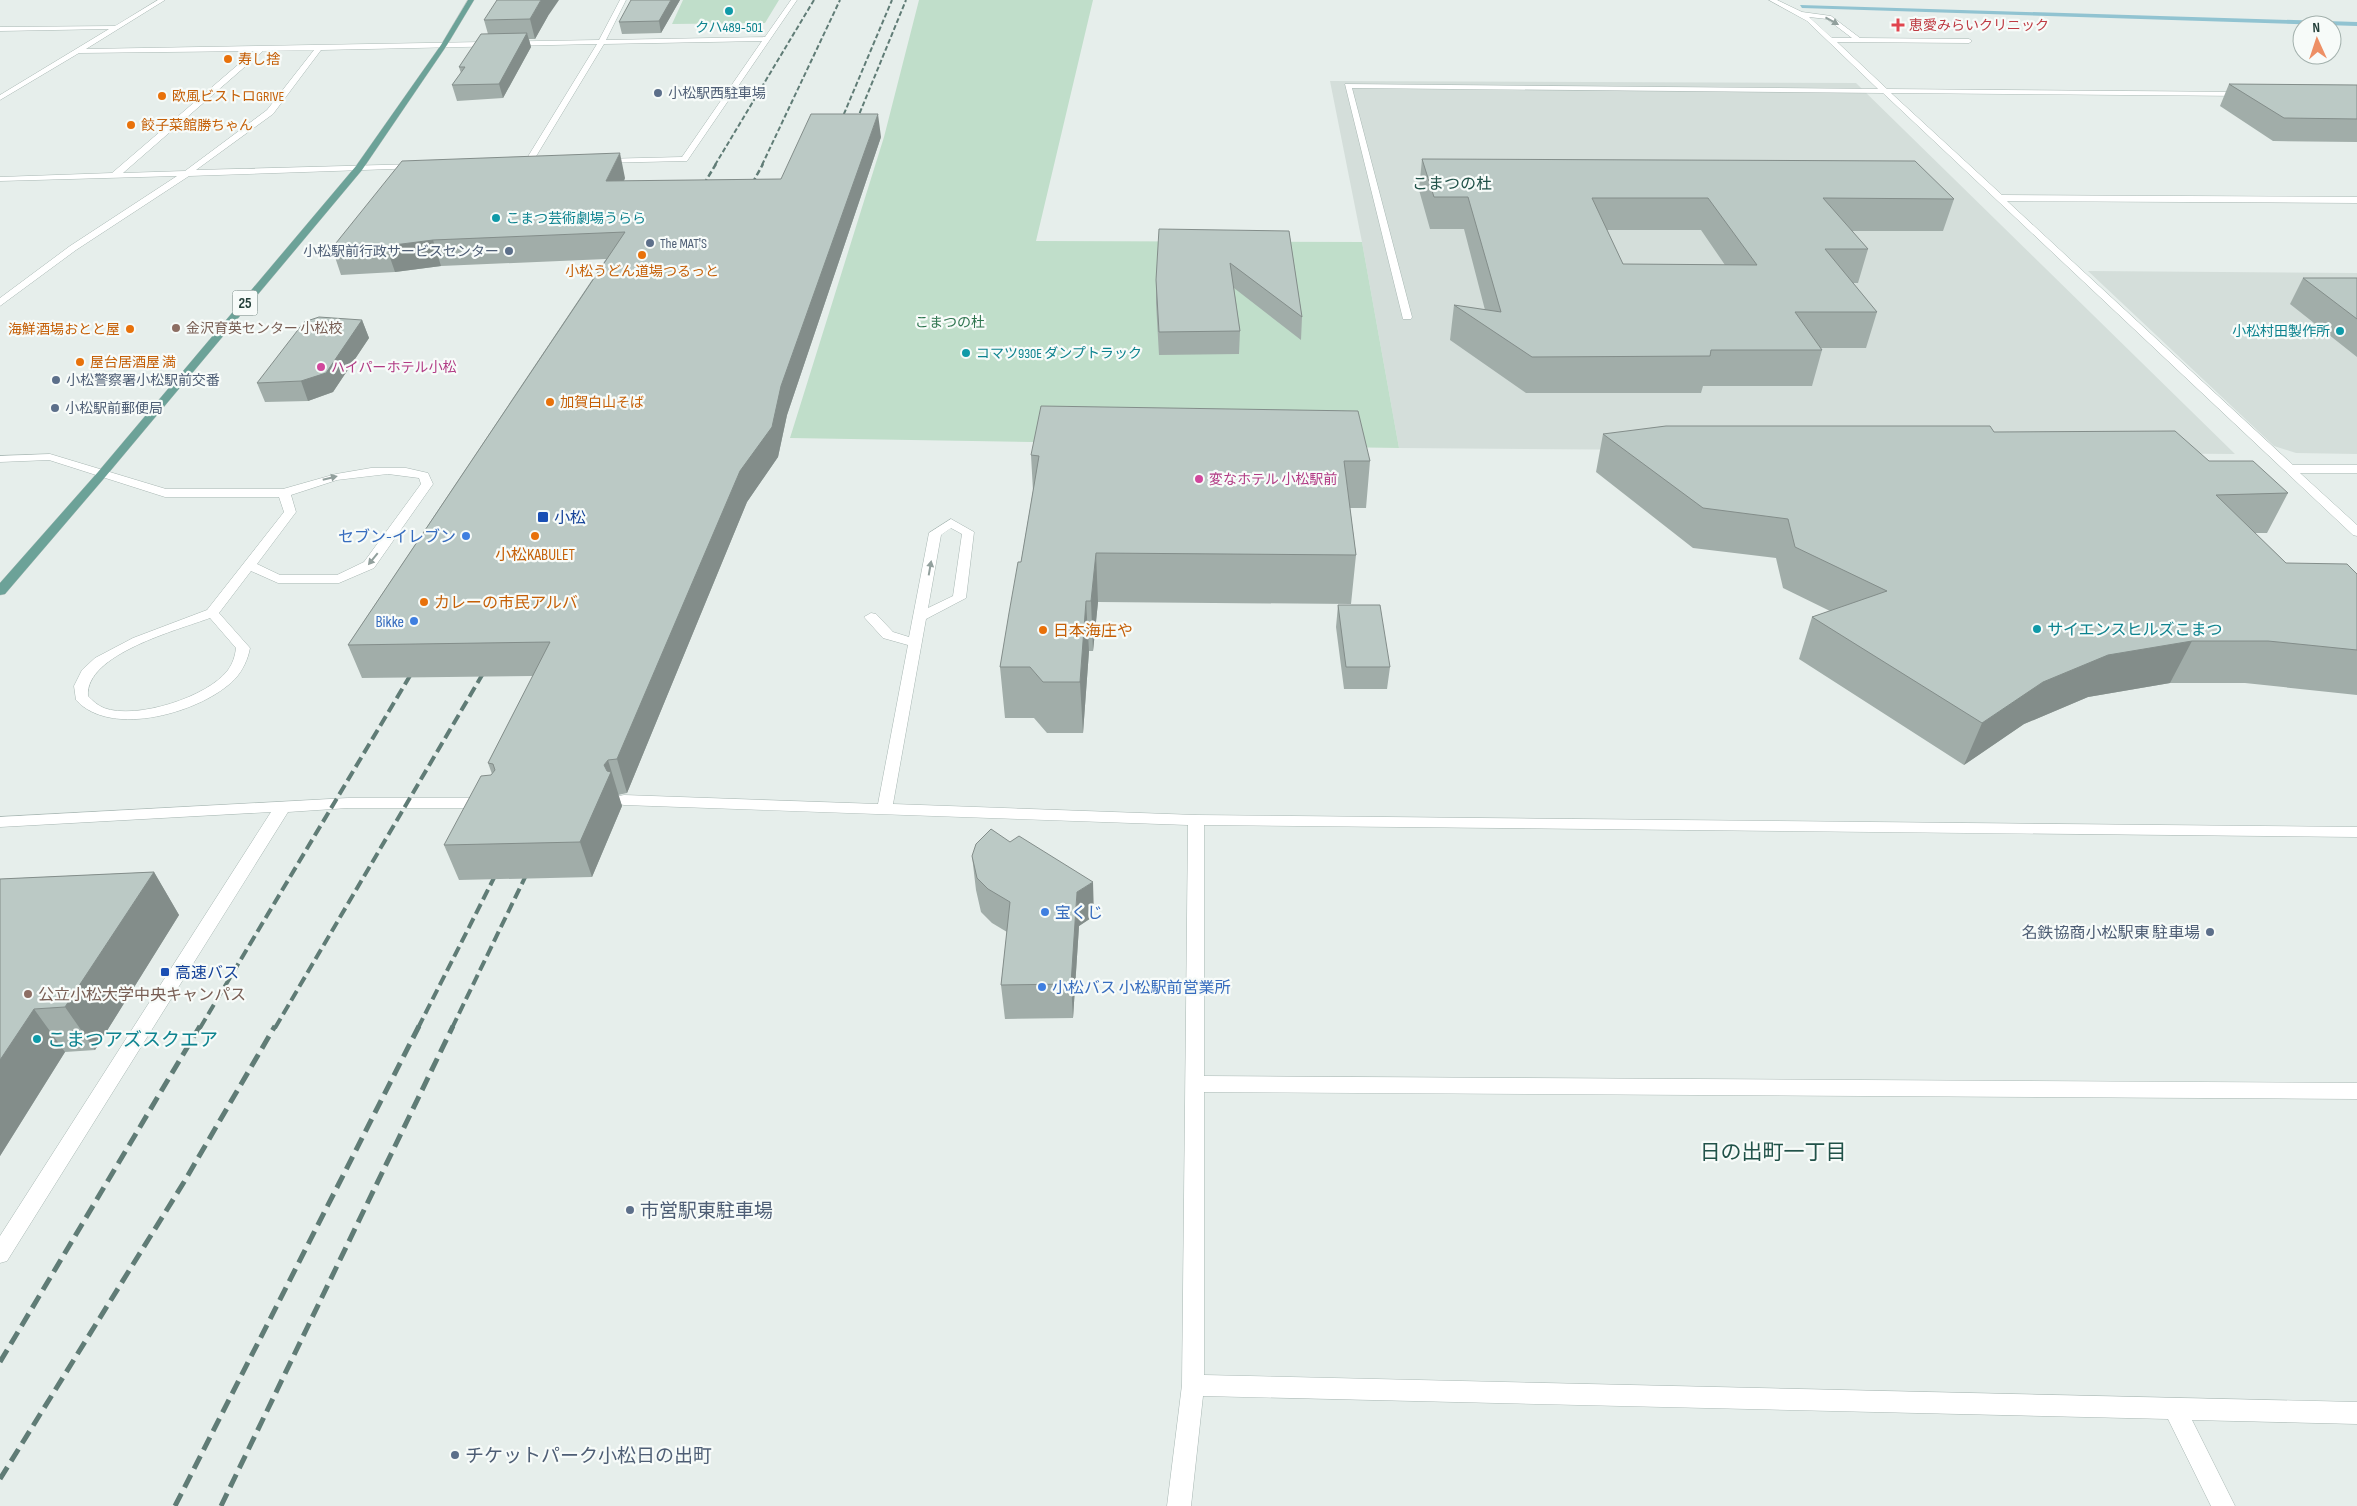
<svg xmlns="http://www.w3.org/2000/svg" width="2357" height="1506" font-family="'Sofia Sans Condensed','Noto Sans JP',sans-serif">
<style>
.built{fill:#d4deda}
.green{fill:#c0deca}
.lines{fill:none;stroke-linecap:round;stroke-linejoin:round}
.stream{fill:#91c3d1;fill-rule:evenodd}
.minor-casing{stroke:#a8b7b3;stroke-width:1}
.major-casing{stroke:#c2cac8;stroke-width:1}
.minor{fill:#fff;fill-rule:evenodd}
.major{fill:#6ca298;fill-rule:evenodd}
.rail-far3{stroke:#607c76;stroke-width:2;stroke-dasharray:5 2.5;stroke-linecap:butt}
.rail-far2{stroke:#607c76;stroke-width:2.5;stroke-dasharray:6 3;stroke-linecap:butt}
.rail-far1{stroke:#607c76;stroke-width:4;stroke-dasharray:11 5;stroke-linecap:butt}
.rail{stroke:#607c76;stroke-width:5;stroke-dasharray:14 7;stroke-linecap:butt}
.wall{fill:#a1ada9;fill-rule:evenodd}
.shaded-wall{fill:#838d8a}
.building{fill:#bbc9c5;stroke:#838d8a;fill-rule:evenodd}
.oneway{fill:#92a09d}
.culture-dot{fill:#0f9aa8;stroke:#f7fbf9;stroke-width:2}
.health-dot{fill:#e0444e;stroke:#f7fbf9;stroke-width:2}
.food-dot{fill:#e8710a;stroke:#f7fbf9;stroke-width:2}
.service-dot{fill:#5c6f8a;stroke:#f7fbf9;stroke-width:2}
.education-dot{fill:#8d6e63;stroke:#f7fbf9;stroke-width:2}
.hotel-dot{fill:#d1479c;stroke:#f7fbf9;stroke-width:2}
.transit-dot{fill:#1a4fb4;stroke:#f7fbf9;stroke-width:2}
.shop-dot{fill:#3f7fe0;stroke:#f7fbf9;stroke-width:2}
.labels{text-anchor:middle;stroke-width:4.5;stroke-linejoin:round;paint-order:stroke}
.far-health-label{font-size:14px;fill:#be3a42;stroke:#f7fbf9;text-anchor:start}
.far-culture-label{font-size:14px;fill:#0d838f;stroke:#f7fbf9;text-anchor:start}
.far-food-label{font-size:14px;fill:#c56008;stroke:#f7fbf9;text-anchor:start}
.far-service-label{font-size:14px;fill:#4e5e75;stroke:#f7fbf9;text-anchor:start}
.far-park-label{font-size:14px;fill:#307650;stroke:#f7fbf9}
.far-education-label{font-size:14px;fill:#785e54;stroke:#f7fbf9;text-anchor:start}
.far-hotel-label{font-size:14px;fill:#b23c85;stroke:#f7fbf9;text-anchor:start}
.shield{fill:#f7fbf9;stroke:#647974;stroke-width:1}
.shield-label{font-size:15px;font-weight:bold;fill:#25413b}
.far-quarter-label{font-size:16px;fill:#215249;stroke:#f7fbf9}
.transit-label{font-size:16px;fill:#164399;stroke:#f7fbf9;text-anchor:start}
.shop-label{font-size:16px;fill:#366cbe;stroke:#f7fbf9;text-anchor:end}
.food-label{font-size:16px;fill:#c56008;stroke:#f7fbf9;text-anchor:start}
.culture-label{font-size:16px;fill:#0d838f;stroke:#f7fbf9;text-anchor:start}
.service-label{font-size:16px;fill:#4e5e75;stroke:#f7fbf9;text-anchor:end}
.education-label{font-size:16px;fill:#785e54;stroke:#f7fbf9;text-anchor:start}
.near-culture-label{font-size:19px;fill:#0d838f;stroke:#f7fbf9;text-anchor:start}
.near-service-label{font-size:19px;fill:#4e5e75;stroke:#f7fbf9;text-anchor:start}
.near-neighbourhood-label{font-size:21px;fill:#215249;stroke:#f7fbf9}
</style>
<rect width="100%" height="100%" fill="#e6eeeb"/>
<path class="built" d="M1330 81 1856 83 2235 454 1399 448 1362 242Z
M2088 271 2357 273V454L2296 453 2274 446Z"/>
<path class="green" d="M683 0H779L765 23 672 24Z
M919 0H1093L1036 241 1362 242 1399 448 790 438 884 137Z"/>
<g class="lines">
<path class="stream" d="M1800 5 2357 22V26L1802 8Z"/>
<g class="minor-casing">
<path id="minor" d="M158 0H165L86 49 599 40 620 0H626L606 40 765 37 791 0H797L687 161H684L601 163 597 161 601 159 682 157 762 41 604 44 532 163 528 165 524 163 597 44 321 50 273 114 196 170 418 164 422 166 421 168 189 176 76 250 0 306V298L70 246 177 176 0 181V177L112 173 254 51 79 53 0 100V95L109 29 0 31V27L115 26ZM314 50 267 110 185 171 123 173 263 51Z
M1769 0H1777L1802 12 1831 16 1860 38 1969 39 1972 41 1969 43 1837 42 1887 89 2249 92 2250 94 2246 96 1891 93 2002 195 2357 197V203L2007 201 2293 465H2357V473H2300L2357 525V536L2353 535 1883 93 1352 88 1412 317 1411 319H1403L1345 84 1878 89 1807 21ZM1809 17 1827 19 1852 38H1832Z
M50 454 166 489H283L336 474 371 468H406L428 473 433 484 374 568 339 583H278L251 571 219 613 250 648C248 659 243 670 235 679 203 712 111 739 76 700L74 686 82 670 95 658 133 638 207 610 284 512 279 497H165L49 460 0 462V456ZM388 474 419 478 421 484 364 562 337 575H280L257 564 296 512 291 495 337 480ZM210 618 236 648C235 656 233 663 228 670 208 697 136 720 104 708 97 705 93 701 88 696 85 654 178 630 210 618Z
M951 519 974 532 966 598 926 619 893 804 1196 815 2357 827V837L1204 825V1076L2357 1083V1099L1204 1092V1375L2357 1402V1424L2192 1420 2235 1506H2211L2168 1419 1203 1396 1191 1506H1167L1182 1385 1188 825 624 805 619 804 616 800 619 796 624 795 878 804 908 645 883 638 864 617 871 613 876 614 893 632 909 637 929 533ZM951 528 962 534 953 596 928 608 941 535Z
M348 798H487L493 799 495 803 493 807 487 808H348L288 812 7 1261 0 1263V1236L271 812 0 827V817Z"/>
</g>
<g class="major-casing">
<path id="major" d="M468 0H474L447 45 362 170 106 476 5 594 0 595V583L98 472 356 166 441 45Z"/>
</g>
<use href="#minor" class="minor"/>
<use href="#major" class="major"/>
<path class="rail-far3" d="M854 127 906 0
M838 128 892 0
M715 165 814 0
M762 165 840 0"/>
<path class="rail-far2" d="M748 191 763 164
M699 192 716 164"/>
<path class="rail-far1" d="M200 1028 417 664
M275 1028 488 665
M418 1028 500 866
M452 1028 530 867"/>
<path class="rail" d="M0 1362 200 1026
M0 1479 184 1182 275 1026
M175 1506 419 1026
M221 1506 453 1026"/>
</g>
<path class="wall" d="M680 0 661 33 622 34 619 22Z
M548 16 535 39H529L531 47 503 98 457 101 452 85 461 73 459 67 488 34 484 20Z
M2229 84 2357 85V142L2273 141 2220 106Z
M881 137 787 415 778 457 747 502 627 793 618 795 622 806 592 877 459 880 444 845 492 774 488 763 533 676 362 678 348 645 606 259 441 266 395 272 341 275 332 248 625 178 624 181 781 179Z
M1422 159 1954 199 1943 231H1852L1868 249 1858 283H1853L1877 312 1866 348H1821L1822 350 1812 386H1703L1701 393H1526L1450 340 1454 305 1485 310 1464 229H1430L1419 190ZM1607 230H1701L1725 265 1623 264Z
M1289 231 1302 317 1301 340 1234 288 1240 331 1239 354 1159 355 1156 303V280Z
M2303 278H2357V357L2290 304Z
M362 320 369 338 333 392 308 401 265 402 257 383Z
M1994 432 2209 461 2288 493 2267 533H2255L2286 563 2357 574V695L2245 683H2170L2088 697 2024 724 1964 765 1799 659 1812 617 1830 611 1783 588 1776 558 1693 548 1596 472 1603 434Z
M1031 455 1370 461 1366 508H1350L1356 555 1351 604 1098 602 1093 651H1089L1083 733H1047L1034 718H1005L1000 667 1021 562 1033 491Z
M1338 605 1390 667 1387 689H1344L1336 627Z
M972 856 1094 916 1079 926 1073 1018 1005 1019 1001 985 1007 932 992 923 981 912 976 890Z
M154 872 179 915 95 1050 65 1052 0 1156V879Z"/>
<path class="shaded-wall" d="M541 0H559L548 16 535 39 530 19Z
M671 0H680L661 33 659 21Z
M527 33 531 47 503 98 499 84Z
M878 114 881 137 787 415 778 457 747 502 627 793 617 759 740 471 781 386Z
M620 153 625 178 612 206 606 181Z
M433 240 441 266 395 272 386 246Z
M362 320 369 338 333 392 308 401 301 381Z
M1096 553 1098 602 1093 651 1091 601Z
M1086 601 1089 651 1083 733 1080 682Z
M2192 641 2170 683 2088 697 2024 724 1964 765 1982 723 2043 682 2108 655Z
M608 760 622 806 592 877 580 842 604 765Z
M154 872 179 915 95 1050 65 1007Z
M1093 882 1094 916 1079 926 1073 1018 1071 984 1077 892Z
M34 1009 65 1052 0 1156V1060Z"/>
<path class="building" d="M497 0H541L530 19 484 20Z
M631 0H671L659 21 619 22Z
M527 33 499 84 452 85 465 67H459L481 34Z
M2229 84 2357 85V119L2284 118Z
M811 114H878L781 386 772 427 740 471 617 759 608 760 604 765 607 771 611 772 580 842 444 845 481 776 491 775 495 770 493 764 488 763 550 642 348 645 625 232 433 240 386 246 332 248 402 161 620 153 606 181 781 179Z
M1422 159 1915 161 1954 199 1823 198 1868 249H1825L1877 312H1795L1822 350H1711L1710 356 1532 357 1454 305 1501 312 1468 197H1434ZM1592 198H1708L1757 265 1623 264Z
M1159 229 1289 231 1302 317 1230 263 1240 331 1159 332 1156 280Z
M2303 278H2357V319Z
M319 317 362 320 326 373 301 381 257 383 304 322Z
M1041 406 1358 411 1370 461H1344L1356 555 1096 553 1091 601H1086L1080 682H1043L1030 667H1000L1009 613 1018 562H1021L1039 456 1031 455Z
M1666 426H1990L1994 432 2175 431 2209 461H2253L2288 493 2216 495 2286 563 2347 564 2357 574V650L2268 641H2192L2108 655 2043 682 1982 723 1812 617 1887 591 1795 547 1788 519 1703 508 1603 434Z
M1338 605H1380L1390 667H1346Z
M991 829 1010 842 1019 836 1093 882 1077 892 1071 984 1001 985 1010 902 988 889 977 878 972 856 976 844Z
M154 872 65 1007 34 1009 0 1060V879Z"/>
<defs><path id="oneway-solid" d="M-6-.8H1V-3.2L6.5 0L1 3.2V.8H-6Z" transform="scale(1.25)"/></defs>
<g class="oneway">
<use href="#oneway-solid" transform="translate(1832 21) rotate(29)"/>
<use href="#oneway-solid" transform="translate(330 478) rotate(-14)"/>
<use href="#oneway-solid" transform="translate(373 559) rotate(129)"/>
<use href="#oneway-solid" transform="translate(930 568) rotate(-80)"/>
</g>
<g class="culture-dot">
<circle cx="729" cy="11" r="5"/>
<circle cx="496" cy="218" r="5"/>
<circle cx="2340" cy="331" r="5"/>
<circle cx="966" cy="353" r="5"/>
<circle cx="2037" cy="629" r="5"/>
<circle cx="37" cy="1039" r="5"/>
</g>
<path class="health-dot" d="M1895.5 17.5h5v5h5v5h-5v5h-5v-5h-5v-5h5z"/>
<g class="food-dot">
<circle cx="228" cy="59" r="5"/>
<circle cx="162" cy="96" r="5"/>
<circle cx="131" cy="125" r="5"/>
<circle cx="642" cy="255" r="5"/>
<circle cx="130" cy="329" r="5"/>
<circle cx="80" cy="362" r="5"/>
<circle cx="550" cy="402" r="5"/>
<circle cx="535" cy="536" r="5"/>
<circle cx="424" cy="602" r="5"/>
<circle cx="1043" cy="630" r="5"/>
</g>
<g class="service-dot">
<circle cx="658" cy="93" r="5"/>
<circle cx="650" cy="243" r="5"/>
<circle cx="509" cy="251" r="5"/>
<circle cx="56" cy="380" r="5"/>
<circle cx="55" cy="408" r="5"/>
<circle cx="2210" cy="932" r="5"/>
<circle cx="630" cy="1210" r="5"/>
<circle cx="455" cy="1455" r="5"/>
</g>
<g class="education-dot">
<circle cx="176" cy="328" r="5"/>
<circle cx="28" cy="994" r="5"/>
</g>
<g class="hotel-dot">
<circle cx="321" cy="367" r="5"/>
<circle cx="1199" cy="479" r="5"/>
</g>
<g class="transit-dot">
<rect x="537" y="511" width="12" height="12" rx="2.5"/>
<rect x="160" y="967" width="10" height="10" rx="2.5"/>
</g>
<g class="shop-dot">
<circle cx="466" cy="536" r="5"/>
<circle cx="414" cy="621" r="5"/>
<circle cx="1045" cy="912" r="5"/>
<circle cx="1042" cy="987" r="5"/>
</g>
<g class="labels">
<g class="far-health-label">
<text x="1909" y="30">恵愛みらいクリニック</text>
</g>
<g class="far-culture-label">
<text x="729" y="32" text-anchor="middle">クハ489-501</text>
<text x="506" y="223">こまつ芸術劇場うらら</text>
<text x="2330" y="336" text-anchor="end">小松村田製作所</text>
<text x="976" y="358">コマツ930E ダンプトラック</text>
</g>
<g class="far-food-label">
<text x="238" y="64">寿し捨</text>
<text x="172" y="101">欧風ビストロGRIVE</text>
<text x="141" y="130">餃子菜館勝ちゃん</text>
<text x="642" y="276" text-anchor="middle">小松うどん道場つるっと</text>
<text x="120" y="334" text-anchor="end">海鮮酒場おとと屋</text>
<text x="90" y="367">屋台居酒屋 満</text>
<text x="560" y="407">加賀白山そば</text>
</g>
<g class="far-service-label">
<text x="668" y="98">小松駅西駐車場</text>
<text x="660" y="248">The MAT'S</text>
<text x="499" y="256" text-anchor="end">小松駅前行政サービスセンター</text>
<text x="66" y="385">小松警察署小松駅前交番</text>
<text x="65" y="413">小松駅前郵便局</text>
</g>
<g class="far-park-label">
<text x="950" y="327">こまつの杜</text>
</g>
<g class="far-education-label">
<text x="186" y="333">金沢育英センター 小松校</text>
</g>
<g class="far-hotel-label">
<text x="331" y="372">ハイパーホテル小松</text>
<text x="1209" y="484">変なホテル 小松駅前</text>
</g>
<rect class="shield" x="232.5" y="290.5" width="25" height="25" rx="4"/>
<g class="shield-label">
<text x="245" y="308">25</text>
</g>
<g class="far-quarter-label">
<text x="1452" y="189">こまつの杜</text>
</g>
<g class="transit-label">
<text x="554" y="523">小松</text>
<text x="175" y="978">高速バス</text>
</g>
<g class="shop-label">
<text x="456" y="542">セブン-イレブン</text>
<text x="404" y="627">Bikke</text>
<text x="1055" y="918" text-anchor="start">宝くじ</text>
<text x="1052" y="993" text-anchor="start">小松バス 小松駅前営業所</text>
</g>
<g class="food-label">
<text x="535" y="560" text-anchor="middle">小松KABULET</text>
<text x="434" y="608">カレーの市民アルバ</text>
<text x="1053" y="636">日本海庄や</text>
</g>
<g class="culture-label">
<text x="2047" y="635">サイエンスヒルズこまつ</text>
</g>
<g class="service-label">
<text x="2200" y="938">名鉄協商小松駅東 駐車場</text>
</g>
<g class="education-label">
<text x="38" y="1000">公立小松大学中央キャンパス</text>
</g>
<g class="near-culture-label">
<text x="47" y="1046">こまつアズスクエア</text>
</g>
<g class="near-service-label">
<text x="640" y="1217">市営駅東駐車場</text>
<text x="465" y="1462">チケットパーク小松日の出町</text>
</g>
<g class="near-neighbourhood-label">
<text x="1773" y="1159">日の出町一丁目</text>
</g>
</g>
<g transform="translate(2317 40) rotate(357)"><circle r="24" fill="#f7fbf9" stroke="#a3b1ad"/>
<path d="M0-4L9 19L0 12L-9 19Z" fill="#ed8f65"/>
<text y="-8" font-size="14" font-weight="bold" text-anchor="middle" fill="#25413b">N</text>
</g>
</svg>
